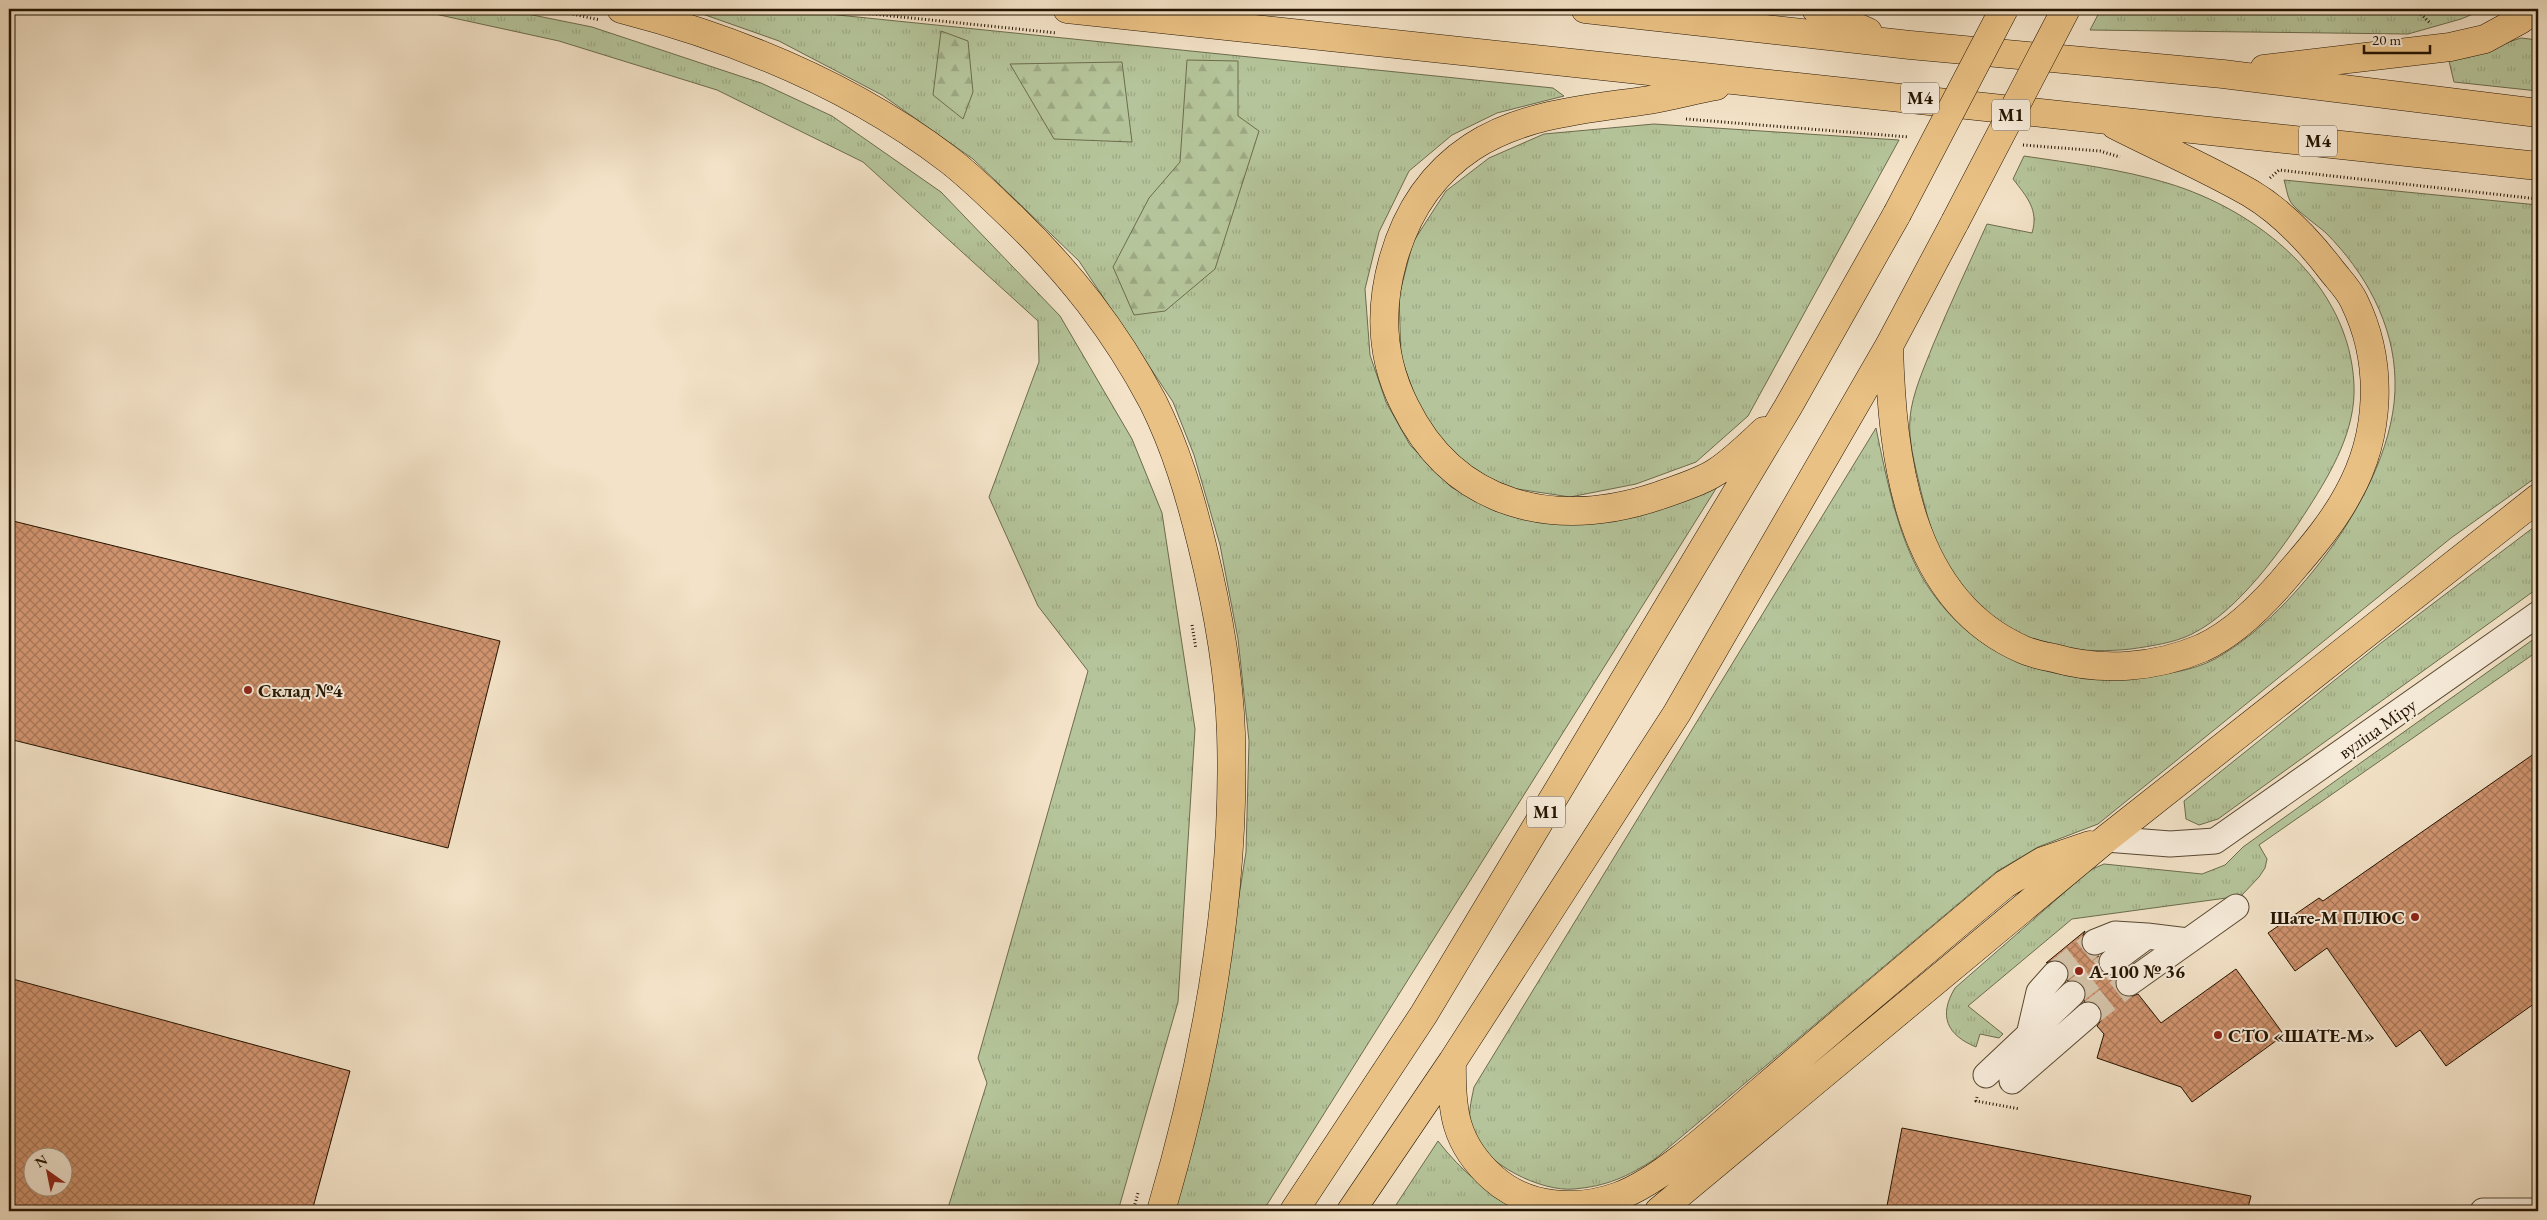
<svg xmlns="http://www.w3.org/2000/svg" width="2547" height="1220" font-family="'EB Garamond',serif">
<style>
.grass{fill:url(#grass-tufts);stroke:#6c6c4d}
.forest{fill:url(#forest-firs);stroke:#6c6c4d}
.building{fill:url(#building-cross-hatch);stroke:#241400;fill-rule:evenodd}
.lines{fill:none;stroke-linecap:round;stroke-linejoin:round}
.minor-tunnel{stroke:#d4c3a9;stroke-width:25;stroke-dasharray:25 12;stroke-linecap:butt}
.minor-casing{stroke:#584832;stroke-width:27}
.highway-casing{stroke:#241400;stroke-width:29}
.path{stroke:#241400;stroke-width:3;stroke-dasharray:1 2.5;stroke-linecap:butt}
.minor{stroke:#f7ecdb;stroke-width:25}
.highway{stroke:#eac184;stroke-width:28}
.highway-bridge-casing{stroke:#241400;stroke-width:29;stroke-linecap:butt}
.highway-bridge{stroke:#eac184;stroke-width:28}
.poi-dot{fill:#8f2418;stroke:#f7ecdb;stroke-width:2}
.labels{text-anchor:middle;stroke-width:4;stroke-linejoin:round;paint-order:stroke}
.shield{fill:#f7ecdb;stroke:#635542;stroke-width:1}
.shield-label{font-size:18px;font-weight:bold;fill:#241400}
.poi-label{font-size:19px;font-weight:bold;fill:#241400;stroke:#f7ecdb;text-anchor:start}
.street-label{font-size:19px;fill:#241400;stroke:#f7ecdb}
</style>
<defs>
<pattern id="grass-tufts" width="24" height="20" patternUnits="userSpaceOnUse" patternTransform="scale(1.25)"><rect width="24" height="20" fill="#b5c49a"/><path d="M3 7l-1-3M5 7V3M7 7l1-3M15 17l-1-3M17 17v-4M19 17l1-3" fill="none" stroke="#9ca883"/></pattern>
<pattern id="forest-firs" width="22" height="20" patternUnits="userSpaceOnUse" patternTransform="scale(1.25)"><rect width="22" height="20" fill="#b5c49a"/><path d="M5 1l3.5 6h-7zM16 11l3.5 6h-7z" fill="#9ca883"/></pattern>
<pattern id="building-cross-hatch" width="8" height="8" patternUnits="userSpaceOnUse" patternTransform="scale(1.25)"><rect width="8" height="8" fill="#d19570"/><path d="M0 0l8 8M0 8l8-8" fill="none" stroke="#a9785a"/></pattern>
</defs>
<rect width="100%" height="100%" fill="#f3e2c7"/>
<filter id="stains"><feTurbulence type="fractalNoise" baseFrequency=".004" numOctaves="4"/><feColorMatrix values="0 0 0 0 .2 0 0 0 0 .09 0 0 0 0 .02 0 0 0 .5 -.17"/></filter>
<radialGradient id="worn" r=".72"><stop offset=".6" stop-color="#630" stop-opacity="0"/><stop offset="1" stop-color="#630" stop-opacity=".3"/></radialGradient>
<path class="grass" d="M412 9H503L592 27 761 83 832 116 941 192 1060 316 1132 439 1162 513 1195 729 1178 1002 1118 1211H947L987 1083 978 1058 1088 671 1038 606 989 497 1039 362 1038 321 863 162 717 90 559 41Z
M694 9H779L1553 88 1564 96 1497 113 1452 135 1409 171 1379 232 1365 289 1370 355 1386 402 1410 445 1451 487 1495 511 1547 522 1717 487 1263 1211H1174L1229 959 1246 852 1249 741 1238 639 1220 545 1194 455 1173 402 1079 261 973 159 882 95 779 41 694 11Z
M2101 9H2485L2461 19 2408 34 2090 30Z
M2521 38 2538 40V91L2454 82 2448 57 2484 50Z
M1654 124 1899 140 1748 416 1696 462 1636 484 1570 497 1511 488 1465 466 1424 421 1401 357 1399 296 1413 242 1446 191 1489 158 1544 134Z
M2024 156C2071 163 2121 169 2167 183 2258 210 2350 284 2354 385 2356 429 2332 471 2309 507 2282 550 2238 611 2192 634 2174 643 2151 646 2131 649 2084 654 2038 648 1997 623 1988 617 1980 606 1972 598 1966 592 1958 586 1953 578 1938 558 1926 512 1920 487 1915 465 1908 440 1910 418 1912 394 1924 368 1933 345 1950 304 1969 264 1987 224L2032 233C2039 210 2027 197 2013 179Z
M2284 180 2538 205V476L2451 538 2098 824 2038 847 1996 872 1655 1159C1627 1177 1607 1186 1574 1189 1541 1192 1484 1164 1472 1132 1467 1116 1471 1102 1474 1087L1876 428C1886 476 1897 534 1922 577 1970 657 2047 685 2137 677 2163 675 2192 671 2215 659 2262 632 2299 591 2331 548 2364 502 2397 438 2395 380 2394 324 2365 272 2326 233 2316 224 2296 211 2290 201 2287 195 2286 186 2284 180Z
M2538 524V588L2218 819 2199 825 2186 819 2184 801 2381 643Z
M2538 636V651L2259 845 2267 859 2265 868 2259 877 2241 896 2072 919 1968 1006 2003 1034 1999 1038 1980 1034 1976 1047C1947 1035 1938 1016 1955 988L2090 870 2104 864 2202 874 2225 865 2243 847Z
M1438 1141C1461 1171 1489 1194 1523 1211H1392Z"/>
<path class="forest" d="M941 31 968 41 973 92 963 119 933 95Z
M1187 60 1238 61V116L1259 131 1215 269 1165 311 1134 315 1113 267 1149 198 1180 162Z
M1122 62 1132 142 1054 139 1010 64Z"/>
<path class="building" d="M9 520 500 641 448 848 9 739Z
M2538 751V1001L2446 1066 2420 1030 2396 1047 2327 948 2295 971 2268 933 2319 898 2323 901Z
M2085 931 2081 940 2086 953 2092 956H2099L2098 963 2101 971 2107 975H2118L2115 984 2118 992 2130 997 2138 994 2161 1023 2236 969 2284 1035 2192 1102 2181 1087 2097 1058 2104 1034 2097 1026 2102 1019 2099 1006 2092 1001 2084 1002 2086 990 2077 980 2067 981 2069 970 2064 963 2057 960 2046 963Z
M9 978 350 1071 312 1211H9ZM32 1158H62V1188H32Z
M1902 1128 2251 1196 2247 1211H1886Z"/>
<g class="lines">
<path class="minor-tunnel" d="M2055 974 2095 942
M2072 994 2112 962
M2088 1015 2129 983"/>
<g class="minor-casing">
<path id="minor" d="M2106 839 2170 844 2215 841 2538 614
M2095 942 2115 934 2147 936
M2112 962 2147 936 2188 941
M2129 983 2236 907
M2029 1035 2039 992 2055 974
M1986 1075 2072 994
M2012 1081 2088 1015
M2483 1211H2538"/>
</g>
<g class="highway-casing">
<path id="highway" d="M621 9C737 39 853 87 949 160 971 177 991 197 1011 216 1069 272 1115 330 1153 402 1176 448 1190 496 1202 545 1217 606 1229 670 1231 733 1236 893 1206 1058 1161 1211
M1067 9C1557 64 2048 111 2538 166
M1585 9 1910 45 2223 74 2538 113
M1816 9 1868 32
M2264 69 2450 47 2485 39 2520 20 2535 9
M1716 86C1694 90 1672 96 1649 100 1589 109 1524 113 1472 147 1431 174 1406 214 1393 260 1379 310 1381 359 1405 406 1455 508 1556 530 1658 496 1677 489 1699 483 1716 472 1734 460 1749 445 1764 431
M1889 346C1892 456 1907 600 2024 650 2033 654 2044 656 2054 658 2102 672 2155 668 2202 648 2235 633 2269 598 2292 570 2312 547 2333 522 2348 494 2381 435 2384 362 2354 301 2349 290 2339 280 2332 271 2310 242 2282 212 2250 193 2207 168 2160 148 2115 125
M1452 1062C1451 1111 1455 1144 1493 1178 1528 1209 1578 1211 1619 1196 1665 1179 1725 1121 1763 1089 1843 1020 1924 952 2005 884L2043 861 2090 845
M1294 1211 1424 1014 1788 407 1897 214
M1351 1211 1452 1062 1677 713 1889 346 1955 222
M1659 1211 2106 839 2538 498"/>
</g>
<path class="path" d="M549 9 600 20
M824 9 1057 33
M2416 9 2431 24
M1686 119 1909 137
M2023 145 2100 151 2120 157
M2270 178 2279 170 2538 199
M1192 625 1196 649
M1977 1097 1976 1101 2020 1109
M1133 1211 1138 1193"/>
<use href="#minor" class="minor"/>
<use href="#highway" class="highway"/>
<g class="highway-bridge-casing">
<path id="highway-bridge" d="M1897 214 2004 9
M1955 222 2066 9"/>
</g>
<use href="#highway-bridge" class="highway-bridge"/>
</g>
<g class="poi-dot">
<circle cx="248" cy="690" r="5"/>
<circle cx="2415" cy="917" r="5"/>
<circle cx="2079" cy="971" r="5"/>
<circle cx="2218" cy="1035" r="5"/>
</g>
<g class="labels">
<g class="shield">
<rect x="1901" y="82.5" width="38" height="31" rx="4"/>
<rect x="1992" y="99.5" width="38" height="31" rx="4"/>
<rect x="2299" y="125.5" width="38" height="31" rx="4"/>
<rect x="1527" y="796.5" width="38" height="31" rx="4"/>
</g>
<g class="shield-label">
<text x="1920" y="104">М4</text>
<text x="2011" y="121">М1</text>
<text x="2318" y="147">М4</text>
<text x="1546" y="818">М1</text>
</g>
<g class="poi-label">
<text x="258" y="697">Склад №4</text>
<text x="2405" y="924" text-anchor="end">Шате-М ПЛЮС</text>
<text x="2089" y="978">А-100 № 36</text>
<text x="2228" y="1042">СТО «ШАТЕ-М»</text>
</g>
<g class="street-label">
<text transform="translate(2377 728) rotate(-35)" y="7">вуліца Міру</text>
</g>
</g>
<rect width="2547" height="1220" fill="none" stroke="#f3e2c7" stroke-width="30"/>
<rect x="10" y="10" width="2527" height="1200" fill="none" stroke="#241400" stroke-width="2.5"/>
<rect x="15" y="15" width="2517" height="1190" fill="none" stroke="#241400"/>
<g transform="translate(48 1172) rotate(327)"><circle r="24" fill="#f7ecdb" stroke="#a39683"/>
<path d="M0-4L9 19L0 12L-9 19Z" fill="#8f2418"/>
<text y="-8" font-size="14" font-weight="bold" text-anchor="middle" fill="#241400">N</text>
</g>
<path d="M2364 45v8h66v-8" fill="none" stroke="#241400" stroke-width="2.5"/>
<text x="2372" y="45" font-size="15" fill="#241400" stroke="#f7ecdb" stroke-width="4" paint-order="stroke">20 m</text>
<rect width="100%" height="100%" filter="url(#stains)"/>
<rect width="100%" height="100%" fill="url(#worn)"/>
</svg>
